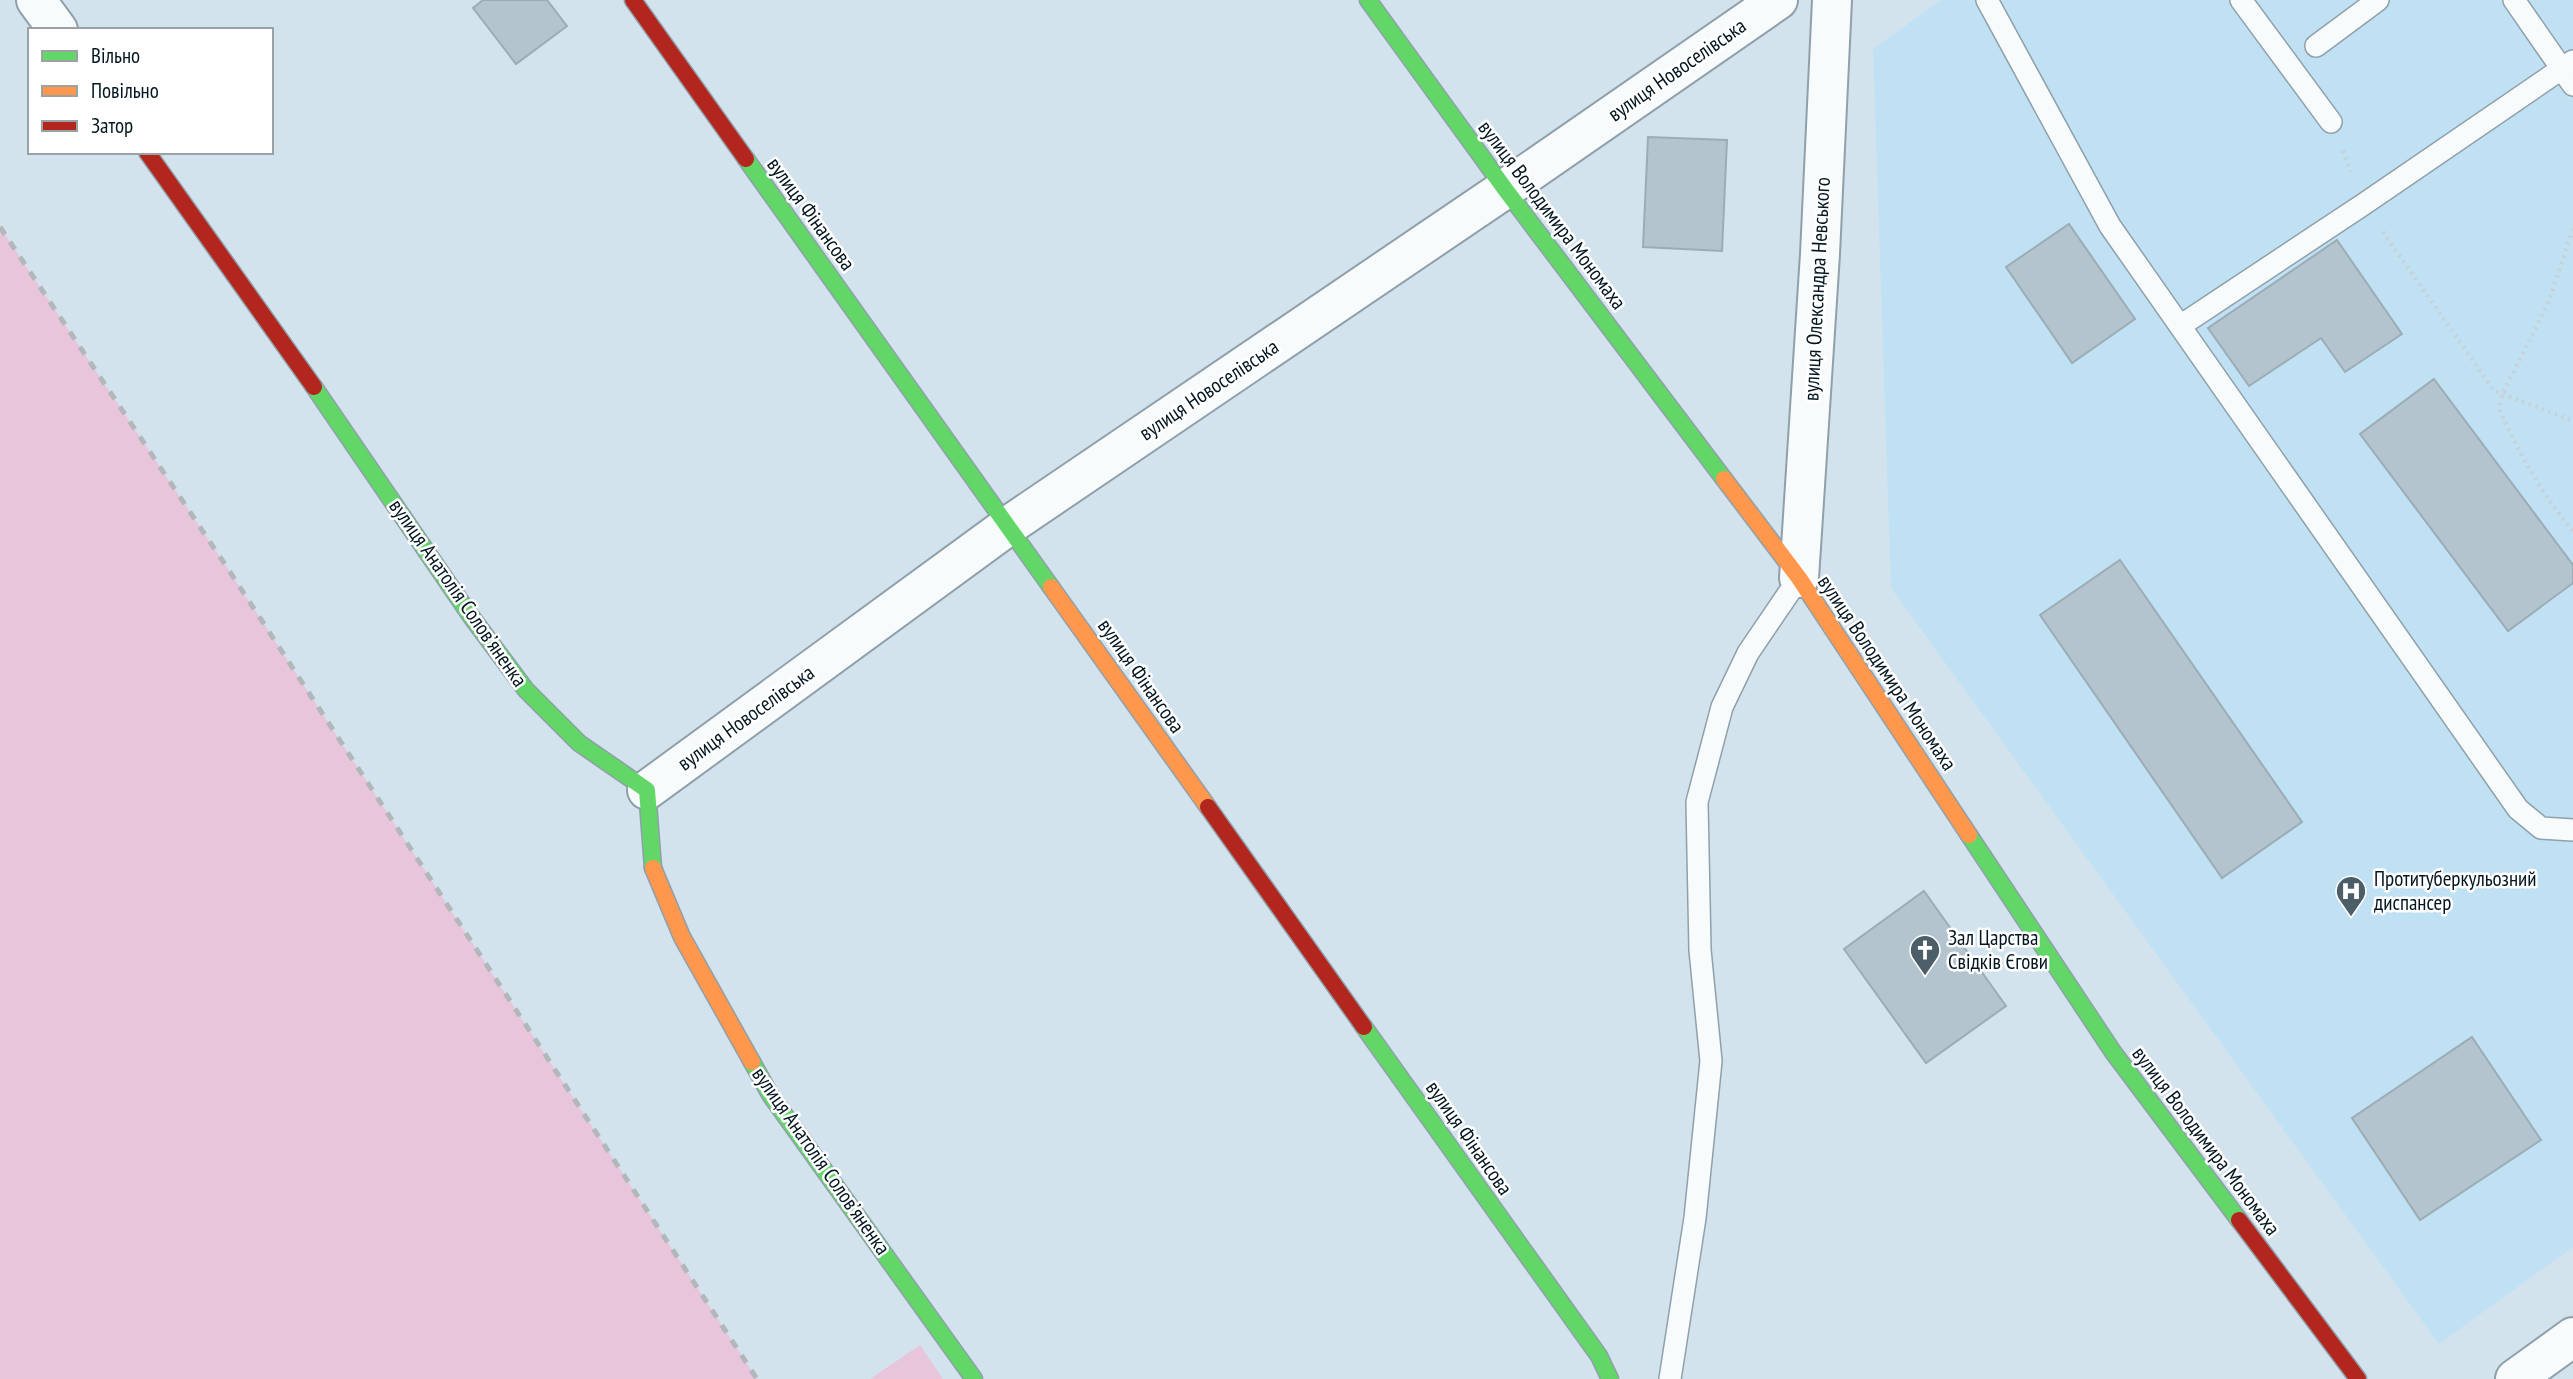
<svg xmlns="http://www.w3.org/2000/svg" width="2573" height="1379" font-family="'PT Sans Narrow',sans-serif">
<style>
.built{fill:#c0e1f4}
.green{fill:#e8c5db}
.building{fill:#b3c4ce;stroke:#9bacb5;stroke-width:2}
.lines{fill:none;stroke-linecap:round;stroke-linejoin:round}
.lane-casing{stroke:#8fa0aa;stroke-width:24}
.street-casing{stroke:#8fa0aa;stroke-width:42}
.fast-casing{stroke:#8fa0aa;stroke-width:19}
.slow-casing{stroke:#8fa0aa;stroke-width:19}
.jam-casing{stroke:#8fa0aa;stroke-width:19}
.path{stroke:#c9cfd2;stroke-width:4.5;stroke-dasharray:2 5;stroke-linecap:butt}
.lane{stroke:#f8fbfc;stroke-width:21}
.street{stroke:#f8fbfc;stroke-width:38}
.fast{stroke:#63d668;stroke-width:16}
.slow{stroke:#ff974d;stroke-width:16}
.jam{stroke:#b3261e;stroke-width:16}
.rail{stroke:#b2b7ba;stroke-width:5;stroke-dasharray:9 9;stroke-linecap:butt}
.labels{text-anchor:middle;stroke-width:5;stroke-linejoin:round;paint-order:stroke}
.street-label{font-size:21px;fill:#031620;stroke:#fff}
.poi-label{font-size:21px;fill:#031620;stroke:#fff;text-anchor:start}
</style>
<rect width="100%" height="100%" fill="#d3e3ed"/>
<path class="built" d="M1941 0H2573V1247L2439 1344 1891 588 1873 49Z"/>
<path class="green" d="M0 227 230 572 757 1379H0Z
M920 1345 943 1379H870Z"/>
<path class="building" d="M483 0H547L567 26 516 64 473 8Z
M1648 137 1727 140 1722 251 1643 247Z
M2069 224 2135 319 2072 363 2006 267Z
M2337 240 2402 334 2345 372 2321 338 2249 386 2208 328Z
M2434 379 2573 565V583L2508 631 2360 434Z
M2120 560 2302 822 2222 878 2040 615Z
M1924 891 2006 1006 1926 1063 1844 949Z
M2472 1037 2541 1140 2420 1220 2352 1118Z"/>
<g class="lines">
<g class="lane-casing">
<path id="lane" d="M1987 0 2110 226 2518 809 2541 828 2573 830
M2241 0 2331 122
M2514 0 2573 85
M2316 46 2378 0
M2180 326 2364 204 2573 61
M1670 1379 1695 1218 1711 1061 1700 950 1697 802 1722 707 1748 653 1799 578"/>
</g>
<g class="street-casing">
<path id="street" d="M36 0 58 30
M1799 578 1820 254 1832 0
M647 790 1008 526 1505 189 1778 0
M2515 1379 2573 1337"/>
</g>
<g class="fast-casing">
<path id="fast" d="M1368 0 1505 189 1724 479
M746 159 1051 587
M314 387 470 615 526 690 579 743 647 790 653 868
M1969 835 2113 1052 2239 1220
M1364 1027 1599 1356 1610 1379
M752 1062 771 1096 974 1379"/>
</g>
<g class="slow-casing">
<path id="slow" d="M1724 479 1799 578 1969 835
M1051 587 1208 807
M653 868 682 937 752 1062"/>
</g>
<g class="jam-casing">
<path id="jam" d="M633 0 746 159
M147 152 314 387
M1208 807 1364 1027
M2239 1220 2358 1379"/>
</g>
<path class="path" d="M2343 151 2351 172
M2573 229 2549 301 2502 395 2499 408C2518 453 2542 493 2573 532
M2383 232 2493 390 2573 421"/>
<use href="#lane" class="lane"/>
<use href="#street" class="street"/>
<use href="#fast" class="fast"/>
<use href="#slow" class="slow"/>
<use href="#jam" class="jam"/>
<path class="rail" d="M0 227 230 572 757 1379"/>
</g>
<defs>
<g id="hospital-pin" transform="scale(1.575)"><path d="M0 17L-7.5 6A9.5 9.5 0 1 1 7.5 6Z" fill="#4c5e68" stroke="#fff"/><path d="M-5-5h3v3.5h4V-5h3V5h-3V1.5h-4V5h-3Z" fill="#fff"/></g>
<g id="church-pin" transform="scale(1.575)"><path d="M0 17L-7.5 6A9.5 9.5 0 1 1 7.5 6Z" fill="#4c5e68" stroke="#fff"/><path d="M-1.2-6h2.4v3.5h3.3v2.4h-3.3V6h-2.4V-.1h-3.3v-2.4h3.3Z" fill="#fff"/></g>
</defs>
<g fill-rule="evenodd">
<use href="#hospital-pin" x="2351" y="891"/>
<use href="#church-pin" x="1925" y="950"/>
</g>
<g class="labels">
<g class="street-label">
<text transform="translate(1677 70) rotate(-35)" y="7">вулиця Новоселівська</text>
<text transform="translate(811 214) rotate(54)" y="7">вулиця Фінансова</text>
<text transform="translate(1552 215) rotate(53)" y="7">вулиця Володимира Мономаха</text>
<text transform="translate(1817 289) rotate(-87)" y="7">вулиця Олександра Невського</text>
<text transform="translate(1209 390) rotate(-34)" y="7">вулиця Новоселівська</text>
<text transform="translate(458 593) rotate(55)" y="7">вулиця Анатолія Соловʼяненка</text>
<text transform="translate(1887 673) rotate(56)" y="7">вулиця Володимира Мономаха</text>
<text transform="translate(1141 676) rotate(55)" y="7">вулиця Фінансова</text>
<text transform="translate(746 718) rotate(-36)" y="7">вулиця Новоселівська</text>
<text transform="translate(1469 1138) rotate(55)" y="7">вулиця Фінансова</text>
<text transform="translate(2206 1141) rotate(53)" y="7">вулиця Володимира Мономаха</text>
<text transform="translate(821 1161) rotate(55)" y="7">вулиця Анатолія Соловʼяненка</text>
</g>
<g class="poi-label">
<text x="2374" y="886">Протитуберкульозний<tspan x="2374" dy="24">диспансер</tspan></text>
<text x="1948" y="945">Зал Царства<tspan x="1948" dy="24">Свідків Єгови</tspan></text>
</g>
</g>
<rect x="28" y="28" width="245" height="126" fill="#ffffff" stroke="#9aa2a6" stroke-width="2"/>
<rect x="42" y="51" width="35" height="10" fill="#63d668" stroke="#9aa2a6" stroke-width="2"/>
<text x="91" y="63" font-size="21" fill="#031620">Вільно</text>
<rect x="42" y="86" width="35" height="10" fill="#ff974d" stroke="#9aa2a6" stroke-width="2"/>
<text x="91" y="98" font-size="21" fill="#031620">Повільно</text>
<rect x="42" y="121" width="35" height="10" fill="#b3261e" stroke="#9aa2a6" stroke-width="2"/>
<text x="91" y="133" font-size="21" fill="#031620">Затор</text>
</svg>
